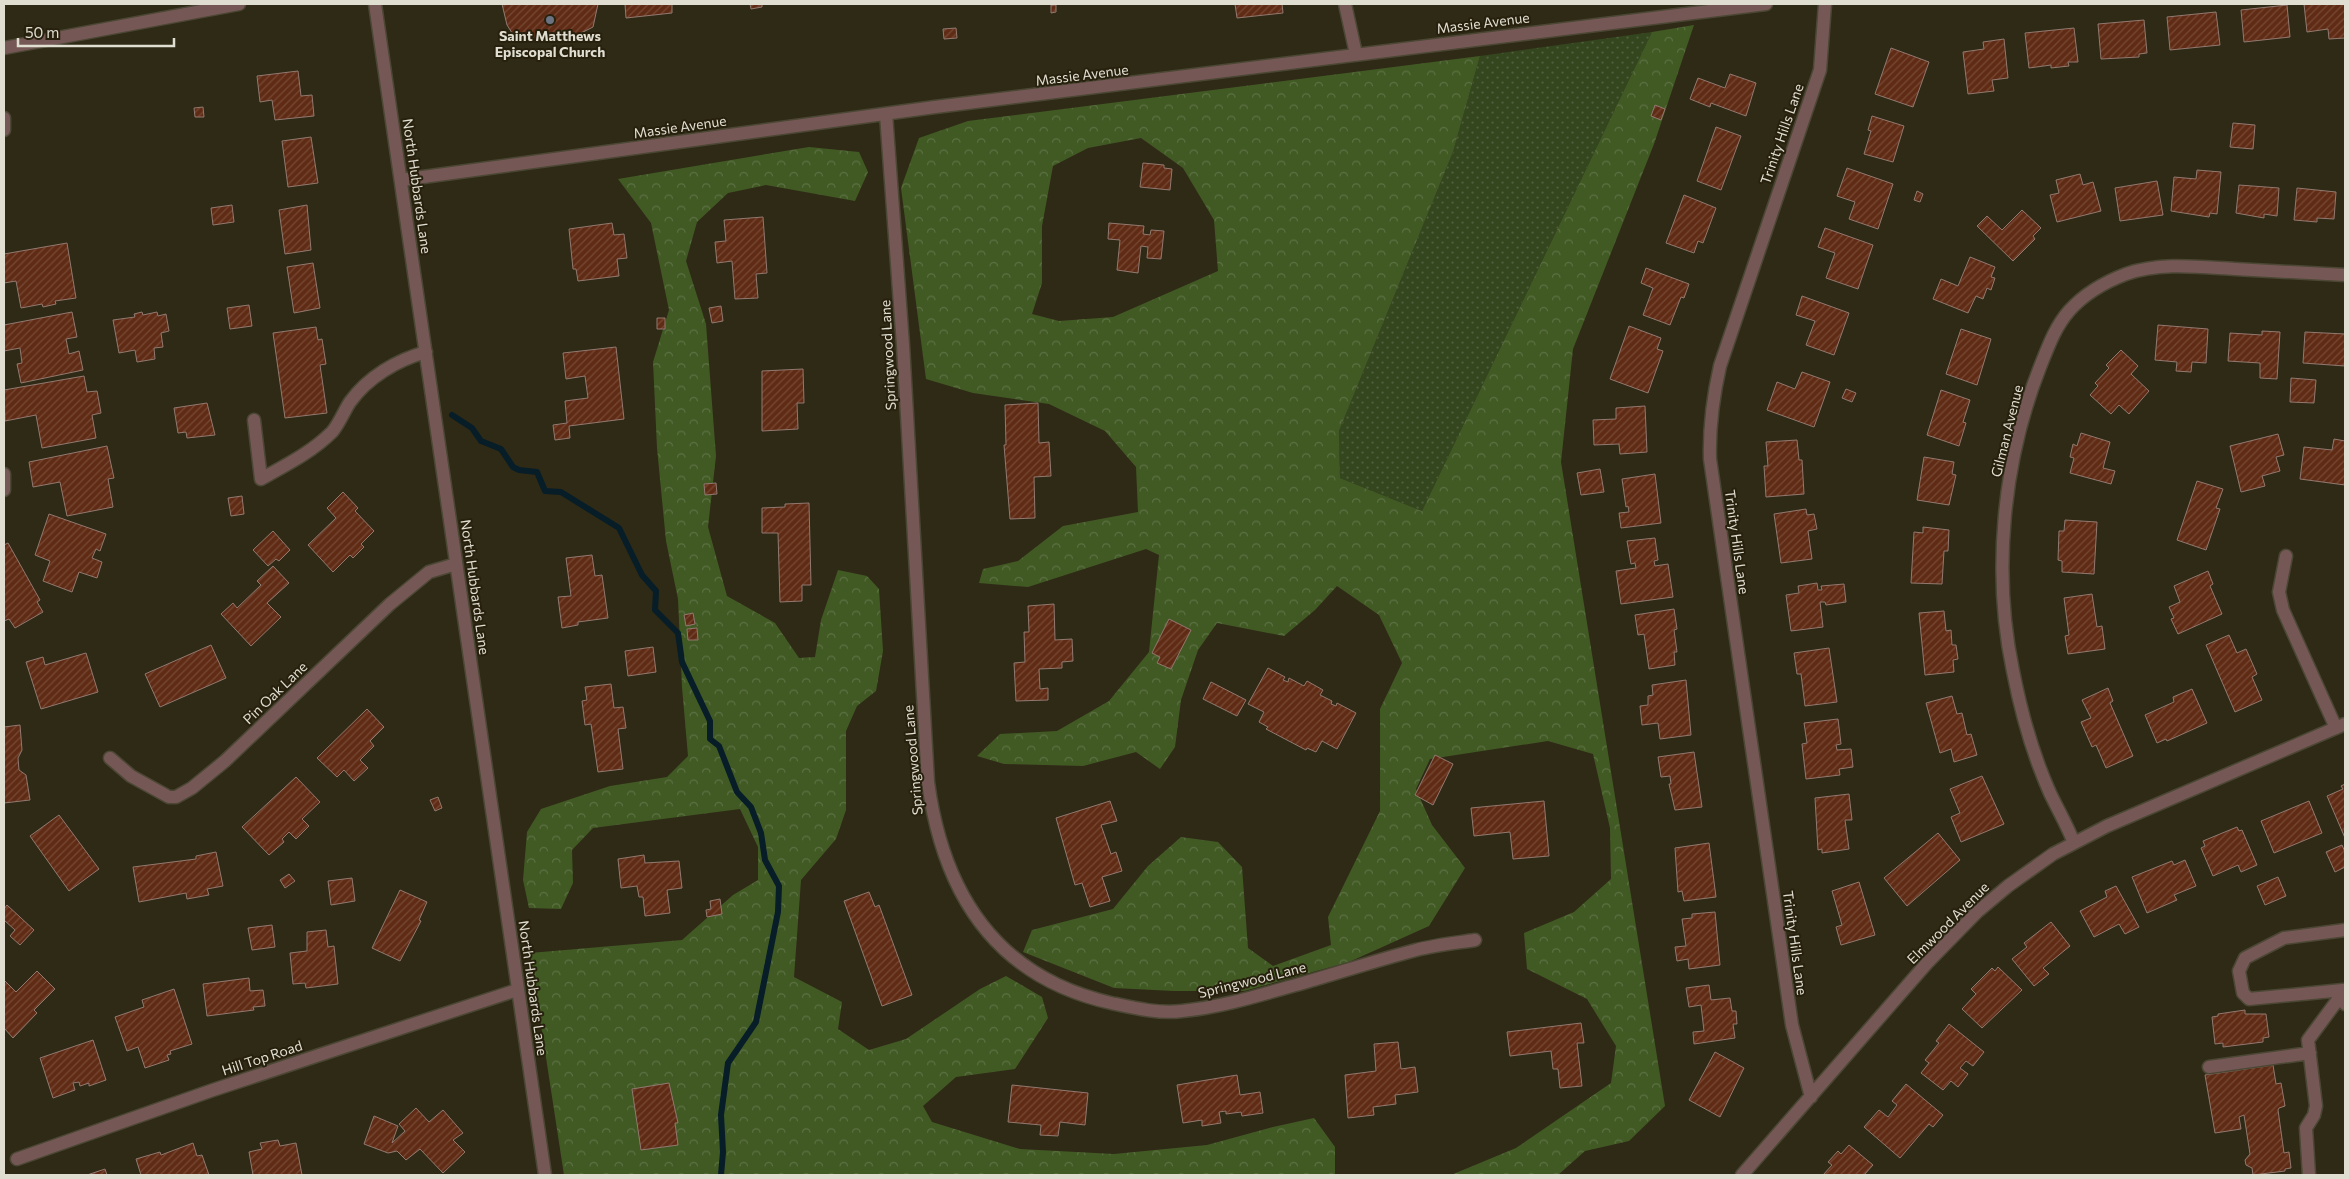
<svg xmlns="http://www.w3.org/2000/svg" width="2349" height="1179" font-family="Commissioner,sans-serif">
<style>
.grass{fill:url(#grass-dots)}
.forest{fill:url(#forest-crowns);fill-rule:evenodd}
.lines{fill:none;stroke-linecap:round;stroke-linejoin:round}
.stream{stroke:#071d27;stroke-width:6}
.building{fill:url(#building-hatch);stroke:#927970}
.minor-casing{stroke:#4b4734;stroke-width:15}
.minor{stroke:#755855;stroke-width:12}
.worship-dot{fill:#6b7280;stroke:#26200d;stroke-width:2}
.labels{text-anchor:middle;stroke-width:4;stroke-linejoin:round;paint-order:stroke}
.street-label{font-size:14px;fill:#e0ddd1;stroke:#26200d}
.poi-label{font-size:14px;font-weight:bold;fill:#e0ddd1;stroke:#26200d}
</style>
<defs>
<pattern id="grass-dots" width="8" height="8" patternUnits="userSpaceOnUse" patternTransform="scale(1.25)"><rect width="8" height="8" fill="#33461e"/><path d="M2 2h.1M6 6h.1" fill="none" stroke="#50603e" stroke-width="1.8" stroke-linecap="round"/></pattern>
<pattern id="forest-crowns" width="20" height="18" patternUnits="userSpaceOnUse" patternTransform="scale(1.25)"><rect width="20" height="18" fill="#415a24"/><path d="M2 6a3 3 0 1 1 6 0M12 15a3 3 0 1 1 6 0" fill="none" stroke="#5c7143"/></pattern>
<pattern id="building-hatch" width="6" height="6" patternUnits="userSpaceOnUse" patternTransform="scale(1.25)"><rect width="6" height="6" fill="#602b14"/><path d="M-1 1l2-2M0 6l6-6M5 7l2-2" fill="none" stroke="#764935"/></pattern>
</defs>
<rect width="100%" height="100%" fill="#2f2a16"/>
<path class="grass" d="M1652 32 1422 511 1340 478 1339 431 1453 152 1480 56Z"/>
<path class="forest" d="M1694 25 1654 144 1573 349 1561 462 1665 1106 1629 1141 1585 1151 1558 1175H1451L1516 1148 1611 1083 1616 1046 1587 999 1527 969 1524 933 1574 912 1611 879 1610 828 1593 754 1548 741 1430 759 1416 789 1432 825 1465 868 1429 926 1349 962 1244 991H1174L1114 988 1023 952 1032 930 1113 909 1148 866 1181 837 1218 842 1242 867 1248 948 1273 966 1331 945 1328 917 1380 811V709L1402 663 1379 615 1337 586 1315 610 1284 636 1217 623 1198 650 1181 700 1175 747 1160 769 1136 752 1083 766 1004 764 977 756 1000 734 1057 731 1109 701 1149 652 1159 555 1146 549 1028 587 979 583 983 569 1018 561 1063 526 1138 512 1136 467 1105 431 1049 404 973 393 926 379 901 188 919 138 968 121 1480 56 1453 152 1339 431 1340 478 1422 511 1652 32ZM1141 138 1183 168 1214 220 1218 271 1113 317 1059 321 1032 314 1042 283V226L1053 166 1088 148Z
M809 147 859 152 868 172 855 201 766 185 728 193 697 222 686 261 706 324 716 456 708 527 727 596 775 623 799 658 815 657 821 620 838 570 867 576 879 589 883 651 876 691 857 706 846 731V810L836 839 801 880 794 977 842 1002 838 1029 869 1050 906 1039 980 989 1006 976 1042 997 1048 1018 1015 1069 956 1077 923 1106 932 1122 1020 1149 1114 1154 1207 1145 1273 1127 1314 1118 1335 1147V1175H564L530 953 682 940 733 895 758 880V847L740 809 593 828 572 850 573 883 561 909 529 908 523 880 527 832 541 809 610 786 667 777 688 756 682 687 678 599 666 541 657 448 653 362 669 310 651 223 618 179Z"/>
<g class="lines">
<path class="stream" d="M452 415 472 428 481 441 501 449 513 467 519 470 537 472 545 491 561 492 619 528 642 575 656 591 655 610 678 633 682 662 710 721V739L719 746 737 792 751 807 761 833 765 860 779 886 778 912 756 1022 728 1063 721 1115 723 1152 721 1175"/>
</g>
<path class="building" d="M502 4H598L593 27 575 36 542 41H530L514 36 507 25Z
M625 4H672V13L626 18Z
M750 4H762V7L751 9Z
M1235 4H1282L1283 13 1237 18Z
M2304 4H2345V38L2329 39 2328 29 2307 32Z
M1051 5H1056V12L1051 13Z
M2287 5 2290 37 2244 42 2241 10Z
M2216 12 2220 45 2170 50 2167 17Z
M2144 20 2147 53 2139 54V57L2101 59 2098 24Z
M956 28 957 38 944 39 943 29Z
M2074 28 2078 62H2068L2069 66 2051 68V65L2029 68 2025 33Z
M2004 39 2008 78 1992 80 1994 91 1968 94 1963 52 1984 49 1983 42Z
M1891 48 1929 62 1913 107 1875 94Z
M298 71 301 96 312 95 314 116 275 120 272 100 260 102 257 76Z
M1730 74 1756 83 1746 116 1711 103 1710 107 1690 99 1698 78 1725 88Z
M1655 105 1665 109 1661 120 1651 116Z
M203 107 204 117H195L194 108Z
M1872 116 1904 126 1893 162 1864 154 1871 131 1868 130Z
M2233 123 2255 125 2253 149 2230 147Z
M1716 127 1741 136 1721 190 1697 181Z
M311 137 318 183 288 187 282 141Z
M1143 163 1164 165V168L1172 169 1170 190 1140 187Z
M1847 168 1893 184 1878 229 1849 219 1855 202 1837 196Z
M2197 170 2221 172 2217 214 2210 213 2209 217 2171 211 2174 177 2196 179Z
M2080 174 2083 185 2093 182 2101 211 2057 222 2050 195 2059 193 2056 180Z
M2157 181 2163 215 2120 221 2115 188Z
M2239 185 2279 188 2277 216 2264 214V218L2236 213Z
M2297 188 2336 192 2334 219 2317 218V222L2294 220Z
M1917 191 1923 194 1920 202 1914 200Z
M1684 195 1716 208 1703 243 1698 241 1694 253 1666 243Z
M232 205 234 222 213 225 211 208Z
M307 205 311 250 285 254 279 210Z
M2022 210 2041 228 2033 236 2035 239 2013 261 1977 226 1987 216 2002 230Z
M763 217 767 273 756 274 758 298 735 299 732 261 717 263 715 242 726 241 724 220Z
M612 223 614 235 624 234 627 258 617 259 619 276 578 281 576 269H573L569 229Z
M1109 223 1144 226 1143 234 1150 235 1151 230 1164 231 1161 259 1147 258 1148 247 1141 246 1138 273 1117 270 1120 240 1108 239Z
M1825 228 1873 245 1858 289 1826 278 1835 253 1818 247Z
M67 243 76 298 55 301 56 304 43 307 42 304 21 308 16 281 4 283V254Z
M1970 257 1995 267 1991 277 1995 278 1991 290 1987 288 1983 299 1976 296 1968 313 1933 299 1941 279 1958 286Z
M313 263 320 308 294 313 287 267Z
M1646 268 1689 284 1684 298 1681 297 1670 325 1643 315 1653 288 1641 283Z
M1802 296 1849 313 1834 355 1806 345 1815 321 1796 315Z
M249 305 252 326 230 329 227 308Z
M721 306 723 321 712 323 709 308Z
M72 312 77 337 66 339 69 354 79 351 83 370 21 383 17 364 22 363 20 348 4 351V325Z
M142 312 143 315 157 312 158 316 166 314 169 331 161 333 163 347 154 348 155 359 137 362 135 350 119 353 113 320 135 317 134 314Z
M657 318H665V329H657Z
M2158 325 2208 329 2206 363 2192 362 2191 372 2176 371 2177 362 2155 360Z
M1629 326 1661 338 1657 349 1663 351 1648 393 1610 379Z
M316 327 318 340 322 339 326 364 320 365 327 413 285 418 273 333Z
M1961 329 1991 339 1977 385 1946 374Z
M2262 331 2280 332 2277 379 2260 378V363L2228 361 2230 333 2262 335Z
M2305 332 2345 334V366L2303 363Z
M616 347 624 419 569 426 570 438 555 440 553 425 567 423 565 401 588 398 585 376 566 379 563 353Z
M2121 350 2138 366 2131 374 2149 391 2129 414 2119 405 2111 414 2090 395 2098 386 2095 383 2109 368 2106 365Z
M803 369 804 403H797L798 429 762 431V371Z
M1802 372 1830 382 1814 427 1767 410 1777 382 1795 389Z
M84 376 87 392 97 391 101 413 92 415 96 438 42 448 36 415 5 421 4 390Z
M2291 378 2316 380 2314 403 2290 402Z
M1846 389 1856 393 1852 402 1842 398Z
M1941 390 1970 400 1963 422 1966 423 1959 446 1927 435Z
M207 403 215 435 187 438 186 432 178 433 174 408Z
M1038 403 1039 443 1049 442 1051 476 1034 477 1035 518 1010 519 1004 445H1006L1005 405Z
M1645 406 1647 452 1620 454 1619 444 1594 445 1593 420 1616 419V408Z
M2081 433 2110 442 2103 468 2115 471 2111 484 2070 473 2074 458 2070 457 2073 444 2077 446Z
M2278 434 2284 455 2276 457 2280 471 2262 476 2265 486 2241 492 2230 446Z
M2334 439 2345 441V485L2300 479 2304 447 2332 450Z
M1797 440 1799 460H1802L1804 494 1766 497 1764 466H1768L1766 442Z
M107 446 114 478 108 479 113 507 67 516 60 482 33 487 29 462Z
M1924 457 1954 462 1952 474 1956 475 1949 505 1917 500Z
M1600 469 1604 492 1581 495 1577 473Z
M1655 474 1661 523 1621 528 1619 513 1629 512 1628 506 1626 507 1622 479Z
M2197 481 2223 489 2216 508 2220 509 2206 550 2177 540Z
M716 483 717 494 705 495 704 484Z
M343 492 358 508 355 511 374 531 361 544 364 547 353 558 350 555 333 572 308 545 336 518 327 508Z
M242 496 244 514 231 516 228 498Z
M809 503 811 585H802V601L780 602 778 533H762V508L785 507V504Z
M1806 509 1807 515 1814 514 1817 529 1808 531 1812 559 1781 563 1774 514Z
M49 514 106 534 100 551 96 549 92 558 102 562 97 578 79 572 72 592 43 581 50 561 35 555Z
M2065 520 2097 522 2094 574 2062 572V561L2058 560 2059 531H2064Z
M1923 527 1949 530 1948 551H1944L1942 584 1911 583 1914 532 1923 533Z
M273 531 290 550 279 561 276 559 268 566 253 550Z
M1655 538 1658 560 1654 561 1655 566 1668 564 1673 597 1621 604 1616 571 1636 568 1635 563 1631 564 1627 541Z
M8 543 40 600 37 602 43 612 15 628 9 619 4 621V545Z
M592 555 595 576 602 575 608 618 578 622V625L562 628 558 597 571 596 566 558Z
M273 566 289 583 267 603 281 617 251 646 221 614 233 603 237 608 261 585 257 581Z
M2208 571 2213 584 2210 586 2222 614 2178 634 2171 619 2174 618 2169 607 2180 602 2174 586Z
M1817 583 1818 590H1822L1821 586 1844 584 1846 602 1826 605 1825 602H1820L1823 627 1791 631 1786 595 1799 593 1798 586Z
M2092 594 2097 627 2102 626 2105 649 2068 654 2065 636 2069 635 2064 598Z
M1054 604 1055 640 1072 639 1073 661 1062 662V668L1039 669 1040 689 1048 688V700L1016 701 1014 663 1025 662 1024 632H1029L1028 606Z
M1674 609 1677 629 1674 630 1677 652H1674L1675 665 1649 669 1644 634 1638 635 1635 615Z
M1944 611 1946 631 1951 630 1952 645H1956L1958 659 1953 660 1954 672 1925 675 1919 613Z
M693 613 695 624 686 626 684 615Z
M1169 619 1191 630 1171 669 1157 663 1160 657 1152 653Z
M697 628 698 640H688L687 629Z
M2229 635 2237 653 2246 649 2257 674 2252 677 2262 700 2235 712 2206 645Z
M211 645 226 678 160 707 145 674Z
M653 647 656 672 628 676 625 651Z
M1829 648 1837 702 1805 706 1801 674H1797L1794 653Z
M86 653 98 692 41 709 26 662 43 657 45 665Z
M1268 668 1285 677 1283 680 1288 682 1289 678 1304 686 1307 681 1323 690 1320 695 1332 701 1331 704 1336 706 1337 703 1356 713 1337 749 1322 741 1316 752 1307 748 1306 750 1266 729 1268 727 1259 722 1264 712 1248 704Z
M1686 680 1691 735 1660 739 1658 723 1642 725 1640 706 1648 705V696L1653 695 1652 685Z
M1211 682 1246 700 1237 716 1203 699Z
M611 684 614 708 623 707 626 728 618 729 623 769 598 772 591 724 585 725 582 701 587 700 585 687Z
M2108 688 2113 701 2110 703 2133 756 2106 768 2096 745 2092 747 2081 722 2091 718 2082 700Z
M2192 689 2207 723 2167 741 2166 739 2157 743 2145 715 2174 702 2173 697Z
M1952 696 1957 714 1962 713 1967 735 1971 734 1977 755 1954 762 1951 749 1940 753 1926 703Z
M367 709 384 727 370 741 374 746 360 760 368 768 354 781 344 770 337 777 317 758Z
M1838 719 1841 744 1836 745 1837 750 1851 749 1853 767 1839 769 1840 775 1806 779 1802 744 1807 743 1804 723Z
M20 725 22 750 18 758 19 770 26 775 30 800 4 803V727Z
M1694 752 1702 807 1675 810 1669 784H1671L1670 776 1661 777 1658 757Z
M1435 755 1453 764 1433 805 1415 795Z
M1982 776 2004 824 1961 842 1951 817 1960 813 1950 789Z
M296 777 320 802 302 819 309 826 296 839 289 832 282 839 284 842 269 855 242 827Z
M2345 784V838L2327 796 2343 789 2341 786Z
M1849 794 1852 820H1845L1849 849 1822 853V849L1818 850 1815 798Z
M438 797 442 808 435 811 430 800Z
M1110 801 1117 821 1101 825 1111 854 1116 852 1122 871 1102 877 1110 901 1090 907 1082 883 1075 885 1056 818Z
M1544 801 1549 856 1513 859 1510 832 1474 836 1471 808Z
M2309 801 2322 833 2274 853 2261 821Z
M59 815 99 869 69 891 30 836Z
M2237 827 2239 831 2242 830 2257 865 2241 872 2238 865 2213 876 2201 848 2205 846 2203 841Z
M1938 833 1960 860 1907 906 1884 878Z
M1709 843 1716 897 1684 901 1682 891 1678 892 1675 848Z
M2342 845 2345 852V867L2335 872 2326 852Z
M216 852 223 886 207 889 209 895 187 899 186 893 139 902 133 867 196 859V856Z
M644 855 645 863 679 861 682 888 667 890 670 913 645 916 643 897H639L637 886 621 888 618 859Z
M2185 860 2196 886 2174 895 2177 900 2147 913 2132 877 2172 861 2174 865Z
M289 874 295 881 285 888 280 880Z
M2278 877 2286 896 2265 905 2257 886Z
M352 878 355 901 331 905 328 881Z
M1859 882 1875 935 1841 945 1836 927 1842 925 1832 891Z
M2116 886 2139 927 2125 934 2119 924 2094 937 2080 911 2107 897 2105 891Z
M400 890 427 902 419 920 421 921 400 961 372 948Z
M869 892 875 907 879 905 912 995 882 1006 844 901Z
M720 899 722 914 707 917 706 910 711 909 710 901Z
M7 905 34 930 20 945 10 936 15 930 4 920V909Z
M1715 912 1720 965 1689 969 1688 959 1677 961 1675 947 1686 946 1682 919 1692 918V914Z
M2051 922 2070 946 2043 968 2049 974 2034 986 2012 959 2027 947 2024 943Z
M272 925 275 947 252 950 248 928Z
M326 930 328 947 334 946 338 984 306 988 305 983 293 984 290 953 307 951V932Z
M1998 967 2022 990 1982 1028 1962 1009 1976 994 1971 989 1992 968 1995 971Z
M37 971 55 989 34 1010 37 1013 13 1038 4 1028V980L16 992Z
M249 978 250 991 263 990 265 1006 253 1007 254 1010 207 1016 203 984Z
M1709 985 1711 1000 1730 998 1732 1011H1736L1737 1024H1733L1735 1038 1694 1044 1693 1032 1704 1031 1701 1005 1689 1007 1686 988Z
M174 989 192 1044 170 1051 171 1054 167 1055 169 1060 145 1068 138 1047 127 1051 115 1017 144 1007 142 1000Z
M2245 1010V1014H2266L2269 1037 2263 1038V1042L2223 1047V1043L2215 1044 2212 1017 2218 1016V1014Z
M1581 1023 1584 1043H1577L1582 1086 1560 1088 1558 1069H1553L1551 1051 1510 1056 1507 1032Z
M1949 1024 1984 1052 1973 1066 1966 1061 1960 1068 1968 1074 1958 1087 1951 1081 1943 1090 1921 1073 1929 1063 1925 1060 1939 1043 1936 1041Z
M93 1040 106 1080 89 1086V1083L80 1086 79 1082 73 1083 75 1090 53 1098 40 1058Z
M1398 1042 1401 1069 1415 1067 1418 1092 1395 1095 1396 1104 1373 1107 1374 1115 1348 1118 1345 1075 1376 1071 1374 1044Z
M1715 1052 1744 1068 1720 1117 1689 1100Z
M2273 1065 2276 1084 2281 1083 2285 1106 2279 1108 2278 1110 2284 1153 2289 1152 2291 1168 2285 1169V1171L2253 1175 2252 1168 2246 1165 2245 1160 2250 1154 2244 1115 2239 1117 2241 1129 2215 1133 2205 1075Z
M1237 1075 1240 1095 1260 1092 1263 1113 1242 1116 1241 1112 1226 1114V1111L1219 1112 1221 1123 1202 1126V1120L1183 1123 1177 1085Z
M669 1083 678 1123H675L678 1145 641 1150 632 1089Z
M1906 1084 1943 1115 1933 1127 1929 1124 1900 1158 1864 1127 1879 1110 1888 1117 1897 1105 1892 1101Z
M1012 1085 1088 1093 1085 1125 1060 1122 1058 1136 1040 1135 1041 1125 1008 1122Z
M416 1108 429 1122 443 1110 463 1133 453 1140 465 1152 443 1173 420 1149 406 1160 397 1151 388 1153 364 1144 374 1116 398 1126 392 1143 405 1131 399 1124Z
M278 1140 280 1146 296 1143 302 1175H253L249 1152 262 1149 260 1143Z
M193 1143 197 1156 202 1155 209 1175H141L136 1159 160 1152 161 1155Z
M1849 1145 1873 1165 1864 1175H1823L1832 1165 1828 1162 1838 1151 1841 1154Z
M105 1169 107 1175H87Z"/>
<g class="lines">
<g class="minor-casing">
<path id="minor" d="M375 4 545 1175
M1345 4 1356 54
M4 48 239 4
M886 114 903 345 928 782C943 893 995 977 1111 1003 1134 1008 1159 1014 1182 1011 1224 1007 1263 994 1303 983 1341 972 1378 960 1416 950 1435 945 1455 943 1475 940
M4 118V130
M401 180 935 107 1766 4
M254 420 261 479C286 465 312 452 332 432 339 424 344 411 350 402 368 377 397 360 426 352
M4 474V490
M2286 556 2279 592 2283 610 2336 728
M110 758 131 776 169 797H176L192 788 225 761 390 604 429 572 456 564
M2074 843C2067 825 2058 810 2050 793 2033 755 2021 712 2013 671 1992 572 2003 461 2040 367 2048 347 2055 327 2069 311 2084 294 2105 282 2126 274 2161 262 2199 267 2235 269 2272 271 2309 273 2345 275
M2345 930 2284 938 2245 958 2239 971 2243 993 2249 999 2343 990 2345 1004
M2209 1067 2310 1053
M1811 1097 1792 1025 1710 459C1709 427 1713 397 1720 366L1820 70 1825 4
M17 1159 213 1090 517 990
M1742 1175 1927 963 1977 912 2008 886 2053 854 2107 826 2345 724
M2309 1175 2306 1128 2314 1115 2316 1106 2308 1040 2345 990"/>
</g>
<use href="#minor" class="minor"/>
</g>
<circle class="worship-dot" cx="550" cy="20" r="5"/>
<g class="labels">
<g class="street-label">
<text transform="translate(1483 23) rotate(-7)" y="5">Massie Avenue</text>
<text transform="translate(1082 75) rotate(-7)" y="5">Massie Avenue</text>
<text transform="translate(680 127) rotate(-8)" y="5">Massie Avenue</text>
<text transform="translate(1782 134) rotate(-71)" y="5">Trinity Hills Lane</text>
<text transform="translate(417 186) rotate(82)" y="5">North Hubbards Lane</text>
<text transform="translate(888 355) rotate(-93)" y="5">Springwood Lane</text>
<text transform="translate(2007 431) rotate(-76)" y="5">Gilman Avenue</text>
<text transform="translate(1737 542) rotate(82)" y="5">Trinity Hills Lane</text>
<text transform="translate(475 587) rotate(82)" y="5">North Hubbards Lane</text>
<text transform="translate(275 693) rotate(-44)" y="5">Pin Oak Lane</text>
<text transform="translate(913 760) rotate(-95)" y="5">Springwood Lane</text>
<text transform="translate(1948 923) rotate(-45)" y="5">Elmwood Avenue</text>
<text transform="translate(1795 943) rotate(82)" y="5">Trinity Hills Lane</text>
<text transform="translate(1252 980) rotate(-14)" y="5">Springwood Lane</text>
<text transform="translate(533 988) rotate(82)" y="5">North Hubbards Lane</text>
<text transform="translate(262 1058) rotate(-18)" y="5">Hill Top Road</text>
</g>
<g class="poi-label">
<text x="550" y="41">Saint Matthews<tspan x="550" dy="16">Episcopal Church</tspan></text>
</g>
</g>
<rect width="2349" height="1179" fill="none" stroke="#e0ddd1" stroke-width="10"/>
<path d="M18 38v8h156v-8" fill="none" stroke="#e0ddd1" stroke-width="2.5"/>
<text x="25" y="38" font-size="15" fill="#e0ddd1" stroke="#26200d" stroke-width="4" paint-order="stroke">50 m</text>
</svg>
